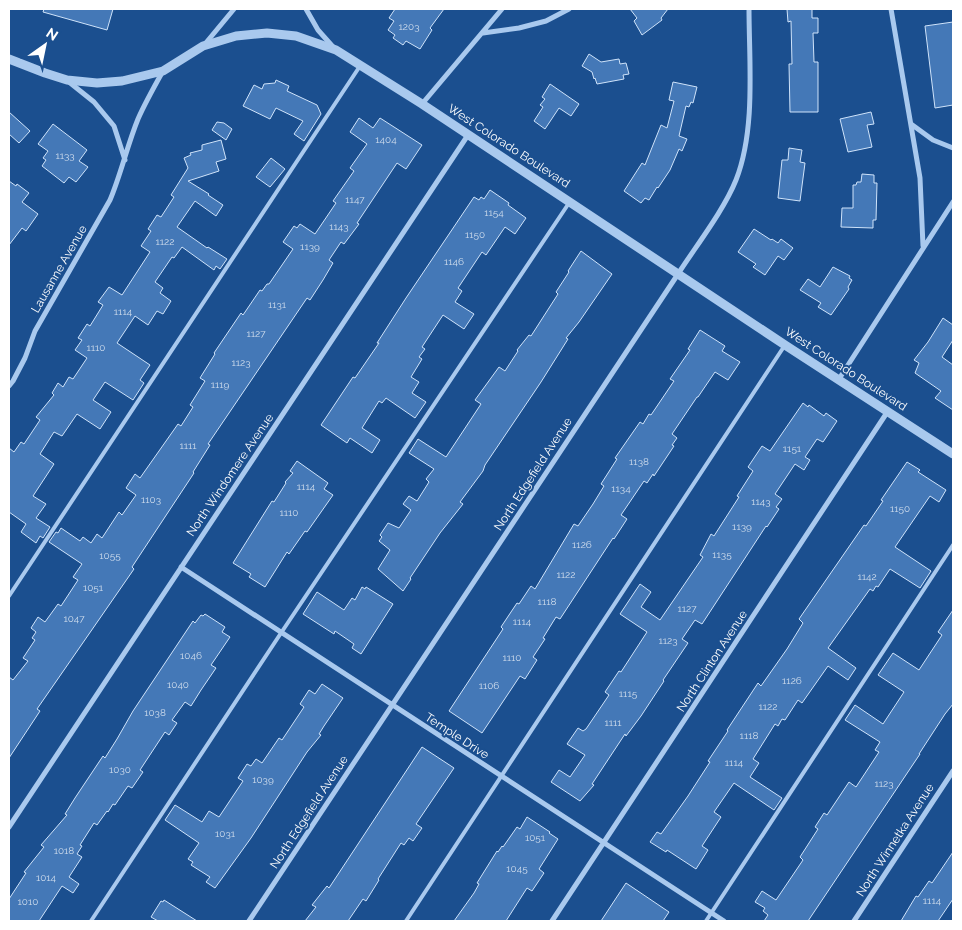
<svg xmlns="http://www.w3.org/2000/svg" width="962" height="930" font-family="Raleway,sans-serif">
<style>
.building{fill:#4478b7;stroke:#cfe3fa}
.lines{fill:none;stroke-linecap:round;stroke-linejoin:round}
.service{stroke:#a9c9ee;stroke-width:4}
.minor{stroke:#a9c9ee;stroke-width:5}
.tertiary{stroke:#a9c9ee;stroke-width:9}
.labels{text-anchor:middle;stroke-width:4;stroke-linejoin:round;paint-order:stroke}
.number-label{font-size:10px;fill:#d0dded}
.street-label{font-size:12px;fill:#fff;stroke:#1b4f8f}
</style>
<rect width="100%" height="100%" fill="#1b4f8f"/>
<path class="building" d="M44 9H113L107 30 43 12Z
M395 9H444L430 28 432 30 420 49 406 41 403 45 393 38 395 35 388 30 394 21 389 18Z
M630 9H668L661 18 662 20 642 35 634 21 637 18Z
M787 9H812V18H818V33H813L814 62H818V112H790L789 64H792L791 21 788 22Z
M953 22V105L935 108 925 26Z
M589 54 601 62 619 59 620 64 626 63 629 74 623 75 624 79 597 84 595 78 594 79 592 72 582 66Z
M276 80 289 86 287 91 317 105 321 114 304 141 294 134 303 121 276 108 270 119 243 106 254 85 262 89 264 84 275 83Z
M673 82 697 87 693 103 691 102 689 107 686 106 679 136 687 139 682 151 679 149 670 170 658 188 657 187 649 200 645 198 641 203 624 191 642 163 645 165 661 125 667 128 674 101 669 100Z
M550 84 579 104 571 116 559 108 545 129 534 121 543 107 540 105 545 99 542 97Z
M9 112 30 131 19 143 9 134Z
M871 112 874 124 867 125 872 147 848 152 840 119Z
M359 118 373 128 380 118 422 145 406 169 397 163 357 223 359 224 344 244 341 242 329 260 333 263 323 280 310 300 307 298 208 444 210 445 193 472 194 473 132 567 134 569 37 709 40 711 9 758V677L13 680 28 661 23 658 35 640 32 638 36 632 31 628 38 617 45 622 58 604 61 606 78 580 73 577 82 564 49 542 56 532 58 533 61 528 80 541 83 537 91 543 97 534 102 538 119 512 122 515 136 495 126 488 135 474 140 478 178 424 181 426 193 407 190 405 205 381 200 378 215 354 214 353 241 313 243 315 260 290 262 291 267 284H269L293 249 283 242 294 226 297 228 300 224 315 234 336 203 333 201 354 171 350 168 367 144 350 132Z
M217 122 224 123 232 129 226 140 212 130Z
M53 124 87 150 79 161 88 167 76 182 69 177 64 183 42 166 46 160 43 158 48 151 38 144Z
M221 140 226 159 216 162 219 171 188 181 209 194 208 195 223 205 216 216 195 201 177 227 207 248 208 247 227 259 220 269 216 266 214 270 182 247 174 258 172 257 155 282 163 288 160 293 171 301 163 314 157 311 148 325 135 316 117 343 150 365 140 380 144 383 133 400 105 382 93 400 111 412 100 429 77 414 62 436 54 432 40 454 54 464 33 496 46 504 36 518 50 527 43 538 40 536 36 543 21 532 26 524 9 512V448L14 452 21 442 24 444 40 420 36 417 54 395 52 393 58 383 63 387 69 377 73 379 87 358 75 350 82 340 78 338 87 324 90 326 103 305 98 302 109 287 122 295 150 252 141 246 151 231 148 229 157 215 161 217 174 197 171 195 188 168 184 158 191 155 190 153 202 150V145Z
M789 148 802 150 800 162 805 163 800 201 778 198 782 160H788Z
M271 158 285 169 270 187 256 177Z
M862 174 874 175V183H877L876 220H873V228L841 227 842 208H853V185H856L857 182H861Z
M9 181 16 186 17 184 29 193 22 202 38 214 26 231 22 228 9 245Z
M490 190 509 203 508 205 526 218 515 234 505 227 486 255 482 252 458 288 462 291 455 302 474 314 464 329 443 315 422 347 425 349 419 357 422 359 411 377 419 382 412 393 426 402 415 418 386 398 382 403 379 401 362 428 380 440 372 453 350 438 347 443 321 425 353 377 355 378 379 343H377L406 298 474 197 479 200 481 197 484 199Z
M754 229 771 240 772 239 778 243 781 239 793 248 784 260 778 256 765 275 753 267 756 264 738 252Z
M581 251 612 274 579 322 566 338 568 339 541 382 485 465 483 471 460 502 463 504 440 533 410 578 411 579 403 591 378 569 390 550 379 541 382 537 380 535 388 523 399 528 411 510 403 504 409 496 417 501 429 482 426 479 434 469 409 453 418 439 446 457 481 404 475 400 499 367 505 371 518 351 517 350 529 335 531 336 558 294 556 292 569 272 568 271Z
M833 267 850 276 849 278 852 280 848 287 849 289 831 315 818 307 821 303 800 290 808 279 820 287Z
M943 318 953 325V340L942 357 953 365V410L935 398 941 391 915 373 919 363 914 360 928 342Z
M700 330 725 346 722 351 740 362 728 380 715 372 698 397H697L672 434 677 438 672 445 674 446 654 476 653 474 647 483 644 481 621 515 627 519 614 539 613 538 560 619 556 617 543 638 545 639 533 657 537 660 525 679 520 676 482 733 449 711 503 629 501 627 517 603 519 604 531 586 535 589 574 524 578 526 593 504 604 486 601 484 617 459 615 458 640 422 643 424 649 414 651 415 674 381 670 379 690 350 688 349Z
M803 403 808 407 809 405 824 416 826 413 837 421 823 442 817 439 805 457 810 460 804 470 795 464 775 494 782 499 776 507 779 509 767 527 766 526 702 624 695 620 682 639 688 643 663 680 664 681 641 716 626 736 625 734 592 784 594 785 580 801 551 782 559 770 570 777 585 755 567 744 578 728 583 731 586 729 609 695 605 692 619 671 621 672 647 632 620 614 640 584 651 592 641 607 660 620 703 557 700 555 711 534 714 536 739 497 737 496 753 471 748 467 762 446 770 451Z
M297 461 328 483 324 489 333 495 307 532 305 531 289 554 287 552 265 587 249 577 251 574 233 563 272 501 274 502 286 483 285 482 293 473 290 471Z
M907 462 920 470 918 472 946 490 939 502 930 496 895 547 931 571 920 588 890 569 878 587 876 586 873 591 870 589 828 648 856 668 848 680 828 666 802 703 798 700 785 720 782 719 778 726 775 724 753 759 759 763 750 777 782 798 774 810 734 783 714 812 721 817 702 846 708 850 696 869 667 850 666 852 650 842 657 832 661 834 688 796 710 762 708 761 728 731 727 730 758 683 761 686 787 649 803 623 799 619 864 525 866 526 883 501 881 500Z
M362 587 365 589 366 587 393 604 361 654 352 648 354 644 335 631 334 634 303 614 317 592 344 610 352 598 355 600Z
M953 610V704L945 714 919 754H920L808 921H764L768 915 763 911 765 908 755 902 762 891 776 900 803 860 800 857 818 829 815 827 824 813 827 815 849 782 856 787 879 752 875 750 880 742 845 720 855 705 883 724 904 692 878 675 893 653 919 670 942 635 938 632Z
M205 614 225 627 222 632 230 637 211 665 216 668 201 690 191 706 185 702 172 720 177 723 169 735 165 732 140 770 143 772 132 788 128 786 115 805 113 804 108 812 107 811 97 825 94 823 80 845 82 846 77 854 82 857 69 877 79 884 73 893 62 886 39 921H9V899L26 873 24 872 44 847 41 845 67 815 65 814 75 798 103 756 105 758 117 739 133 711 193 621 195 623 201 615 203 616Z
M322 684 343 698 324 726 319 734 321 735 307 752 251 838 215 888 206 882 210 877 191 865 193 862 188 859 199 843 165 820 175 805 202 822 209 811 219 817 243 781 238 778 247 764 251 766 256 759 262 763 279 738 282 740 304 707 300 704 309 690 315 694Z
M422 747 454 768 416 824 422 828 413 841 409 838 404 845 401 843 378 879 379 880 366 901 363 899 348 921H305L316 907 312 905 327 886 329 888Z
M527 817 550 832 549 833 558 839 539 869 544 873 532 891 527 888 506 921H454L474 893 479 884 477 883 497 851 498 852 502 846 503 847 517 827 520 829Z
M953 852V899L938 921H901L916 896 918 897 929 881 932 883Z
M626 883 669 912 663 921H601Z
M164 900 197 921H158L151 917 161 901 163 902Z"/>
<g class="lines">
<path class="service" d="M9 596 360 66
M91 921 281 633 569 203
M406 921 785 345
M706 921 953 545"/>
<path class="minor" d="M306 9 318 30 334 48
M891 9 920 178 923 246
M483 33 519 28 546 21 569 9
M205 44 234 9
M69 82 94 102 114 126 125 160
M422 104 502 9
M911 124 933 140 953 148
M839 379 953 202
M9 386 13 381 25 358 35 331 110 200C121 174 127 146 138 119 145 103 154 87 163 71
M181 567 724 921
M9 827 468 135
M249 921 678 274C696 246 724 210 736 180 756 129 749 62 749 9
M552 921 888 411
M854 921 953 771"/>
<path class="tertiary" d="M9 59 45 73 67 80 97 83 122 81 163 71 203 46 236 36 267 33 296 36 336 50 422 104 785 345 953 454"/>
</g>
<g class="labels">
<g class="number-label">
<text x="409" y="30">1203</text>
<text x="386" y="143">1404</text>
<text x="65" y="159">1133</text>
<text x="355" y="203">1147</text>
<text x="494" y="216">1154</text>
<text x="339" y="230">1143</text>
<text x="475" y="238">1150</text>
<text x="165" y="245">1122</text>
<text x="310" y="250">1139</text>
<text x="454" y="265">1146</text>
<text x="277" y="308">1131</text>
<text x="123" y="315">1114</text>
<text x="256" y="337">1127</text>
<text x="96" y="351">1110</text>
<text x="241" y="366">1123</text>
<text x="220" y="388">1119</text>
<text x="188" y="449">1111</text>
<text x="792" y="452">1151</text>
<text x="639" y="465">1138</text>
<text x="306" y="490">1114</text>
<text x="621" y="492">1134</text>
<text x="151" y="503">1103</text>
<text x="761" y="505">1143</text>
<text x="900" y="512">1150</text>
<text x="289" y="516">1110</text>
<text x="742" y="530">1139</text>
<text x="582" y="548">1126</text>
<text x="722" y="558">1135</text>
<text x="110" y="559">1055</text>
<text x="566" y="578">1122</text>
<text x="867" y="580">1142</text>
<text x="93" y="591">1051</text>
<text x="547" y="605">1118</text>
<text x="687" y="612">1127</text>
<text x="74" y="622">1047</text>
<text x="522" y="625">1114</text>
<text x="668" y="644">1123</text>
<text x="191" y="659">1046</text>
<text x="512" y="661">1110</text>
<text x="792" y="684">1126</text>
<text x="178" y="688">1040</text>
<text x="489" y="689">1106</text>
<text x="628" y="697">1115</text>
<text x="768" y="710">1122</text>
<text x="155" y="716">1038</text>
<text x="613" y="726">1111</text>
<text x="749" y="739">1118</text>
<text x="734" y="766">1114</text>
<text x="120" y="773">1030</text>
<text x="263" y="783">1039</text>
<text x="884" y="787">1123</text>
<text x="225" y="837">1031</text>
<text x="535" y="841">1051</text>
<text x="64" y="854">1018</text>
<text x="517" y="872">1045</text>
<text x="46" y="881">1014</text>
<text x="932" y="904">1114</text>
<text x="28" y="905">1010</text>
</g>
<g class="street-label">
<text transform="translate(509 146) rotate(33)" y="4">West Colorado Boulevard</text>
<text transform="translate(59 269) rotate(-60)" y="4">Lausanne Avenue</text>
<text transform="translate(846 369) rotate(33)" y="4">West Colorado Boulevard</text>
<text transform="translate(533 474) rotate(-57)" y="4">North Edgefield Avenue</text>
<text transform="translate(230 475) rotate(-56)" y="4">North Windomere Avenue</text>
<text transform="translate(712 661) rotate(-57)" y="4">North Clinton Avenue</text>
<text transform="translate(457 736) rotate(33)" y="4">Temple Drive</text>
<text transform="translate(309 812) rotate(-57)" y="4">North Edgefield Avenue</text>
<text transform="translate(895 840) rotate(-57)" y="4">North Winnetka Avenue</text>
</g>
</g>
<rect width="962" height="930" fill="none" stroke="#ffffff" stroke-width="20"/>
<g transform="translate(45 45) rotate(33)" stroke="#1b4f8f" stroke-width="4" paint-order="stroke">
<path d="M0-4L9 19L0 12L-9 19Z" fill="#ffffff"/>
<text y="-8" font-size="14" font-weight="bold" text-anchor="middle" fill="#ffffff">N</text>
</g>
</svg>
